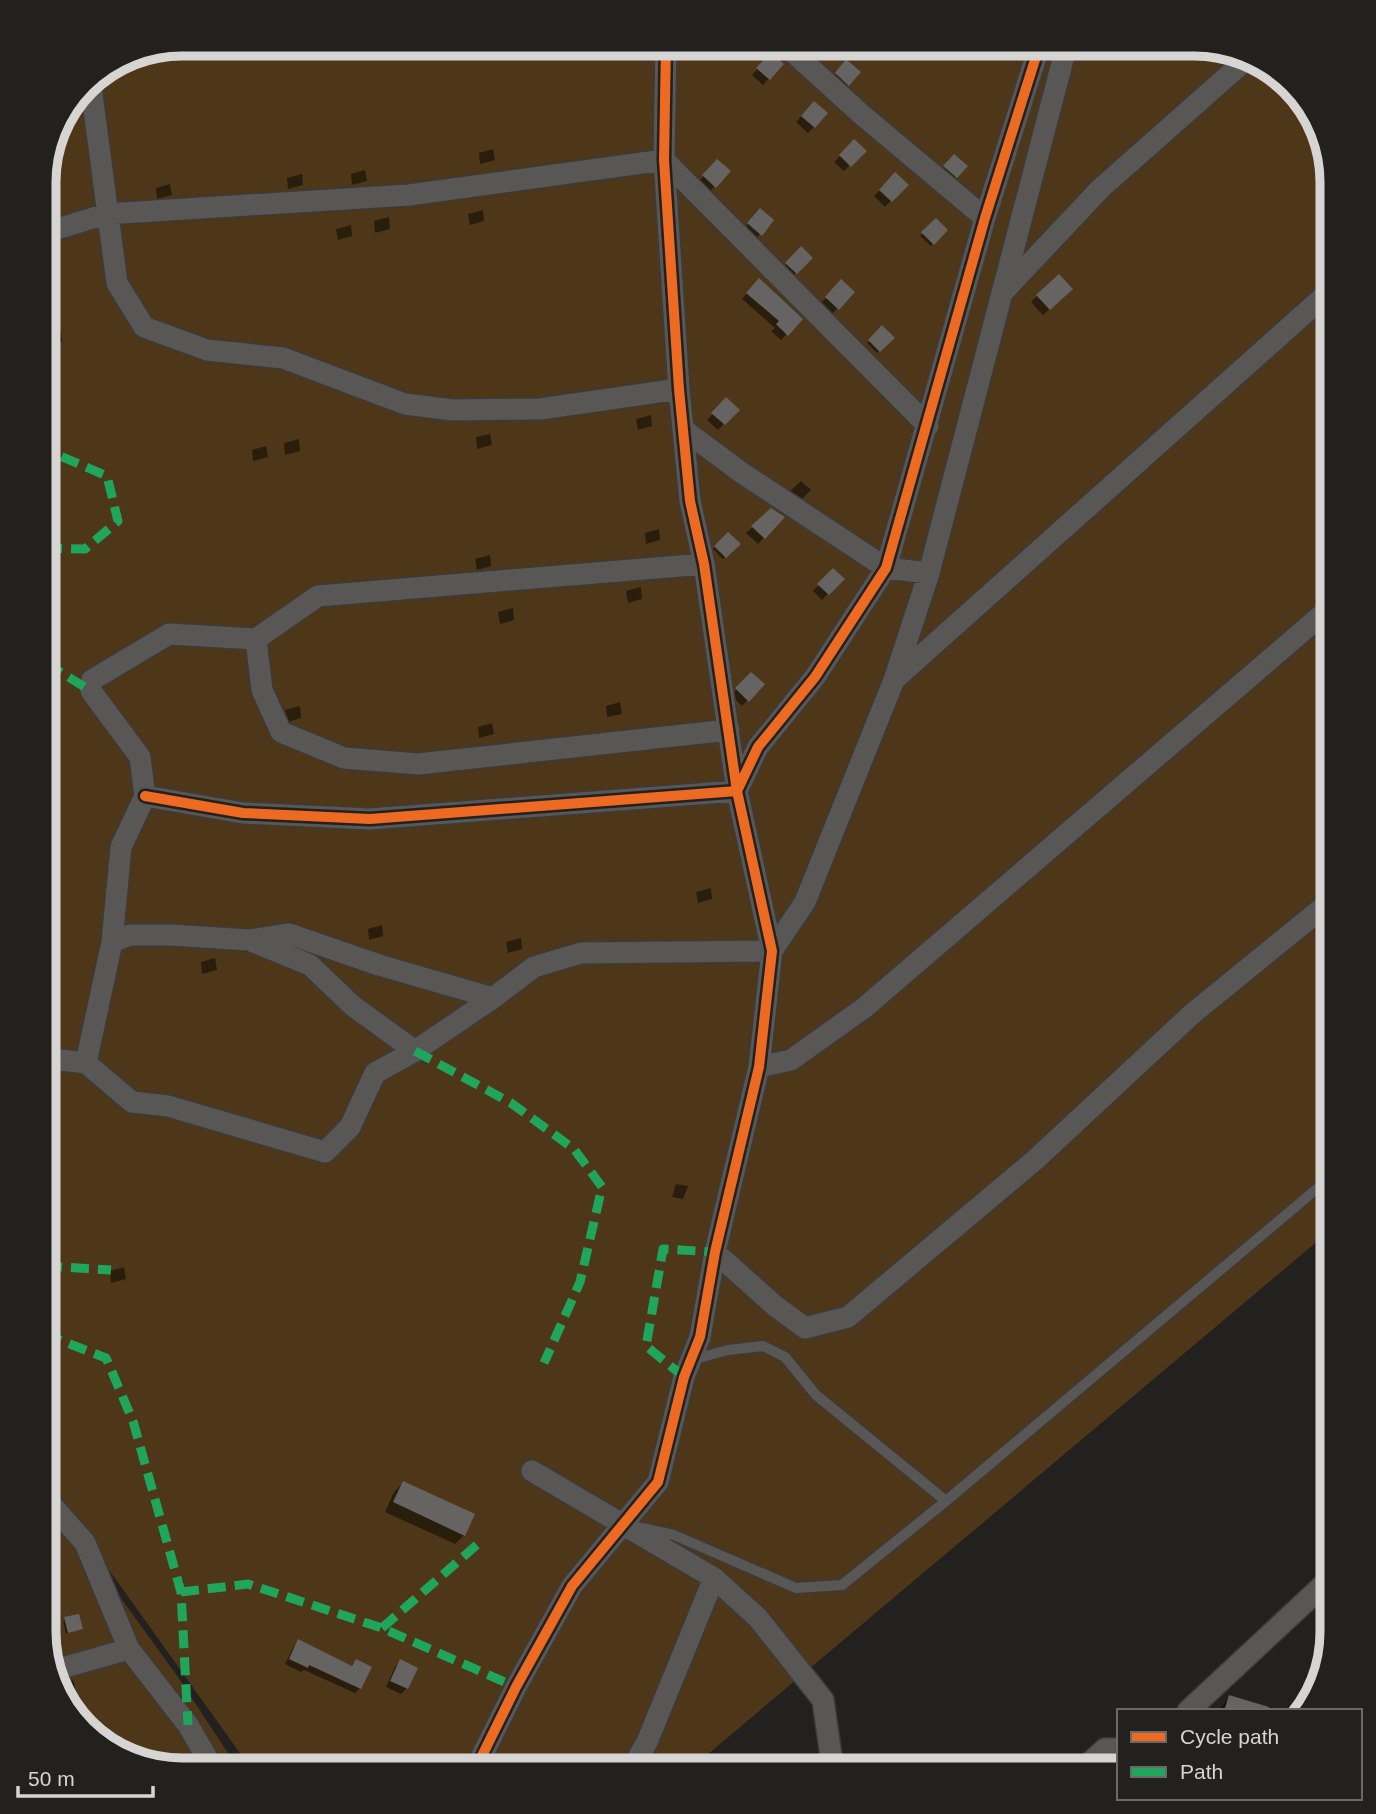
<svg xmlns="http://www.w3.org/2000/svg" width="1376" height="1814" font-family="Helvetica,sans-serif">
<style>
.green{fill:#4e3718}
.shadow{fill:#0007}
.building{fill:#656462}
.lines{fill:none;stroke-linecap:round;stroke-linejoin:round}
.lane-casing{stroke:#3c3b39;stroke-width:13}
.street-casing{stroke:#3c3b39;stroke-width:24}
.lane{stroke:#585755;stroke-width:10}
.street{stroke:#585755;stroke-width:21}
.quiet{stroke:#20a55d;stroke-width:9;stroke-dasharray:18 9;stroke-linecap:butt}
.cycleway-casing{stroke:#23211e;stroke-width:15}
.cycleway{stroke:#ed6a23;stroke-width:10}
.rim{fill:none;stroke:#d6d5d3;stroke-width:9}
</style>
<rect width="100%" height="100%" fill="#22211f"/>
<path class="green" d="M182 44H1202L1263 63 1309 106 1332 182V1229L689 1770H252L44 1479V173L58 121 91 78 130 54Z
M44 1492 178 1677 239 1770H182L113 1752 67 1708 44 1632Z"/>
<path class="shadow" d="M444 44H457L444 47Z
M266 45 267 56 253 60 251 48Z
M771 54 782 64 763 85 752 75Z
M841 67 848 84 842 90 831 79Z
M808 109 814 127 808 133 796 122Z
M854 142 864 151 844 171 834 162Z
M493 149 495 160 480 164 479 153Z
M954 156 965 166 950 182 939 172Z
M717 162 728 172 709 192 698 182Z
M365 170 367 181 352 185 351 174Z
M302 174 303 185 288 189 287 178Z
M895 175 906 185 885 207 874 196Z
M170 184 172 195 157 199 156 188Z
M483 210 484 221 470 225 468 214Z
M754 216 760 234 755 240 743 230Z
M389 217 390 229 375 233 374 221Z
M936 220 946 230 931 246 920 236Z
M351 225 352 236 338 240 336 229Z
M801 249 810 258 790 279 781 269Z
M841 282 853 292 832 314 820 304Z
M753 286 801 319 781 340 771 331 775 328 742 299Z
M1071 289 1043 315 1031 302 1037 296Z
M882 328 892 338 877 353 867 343Z
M61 330 62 342 47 346 46 334Z
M726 400 737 410 718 430 707 420Z
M651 415 652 426 638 430 636 419Z
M490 434 492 445 477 449 476 437Z
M299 439 300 451 285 455 284 443Z
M266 446 268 457 253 461 252 450Z
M801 481 811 490 801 500 789 492Z
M771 510 782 518 758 544 746 533Z
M659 529 660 540 646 544 645 533Z
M728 534 738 544 723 559 713 549Z
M490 555 491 566 477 570 475 559Z
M833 570 842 579 822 600 813 591Z
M641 587 642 599 628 603 626 591Z
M513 608 514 620 500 624 498 612Z
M751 674 763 684 742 706 731 695Z
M620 702 622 714 607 717 606 706Z
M300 706 301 718 288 722 285 710Z
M492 723 494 734 479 738 478 727Z
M711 888 712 899 698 903 696 892Z
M382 925 383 936 369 940 368 929Z
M521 938 522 949 508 953 506 942Z
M215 958 217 970 202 974 201 962Z
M676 1184 688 1186 683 1199 672 1197Z
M124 1267 126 1279 111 1283 110 1271Z
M403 1483 464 1535 455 1544 385 1512 394 1492Z
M65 1619 81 1628 66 1634 63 1621Z
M299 1641 350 1667 356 1661 360 1688 355 1693 304 1670 301 1672 285 1664 294 1646Z
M401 1661 407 1688 401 1694 386 1687 395 1667Z
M73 1680 75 1687 62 1692 60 1685Z
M1229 1697 1261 1711H1219Z"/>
<path class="building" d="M771 52 784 64 770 80 756 68Z
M846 59 861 72 849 86 835 73Z
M814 101 828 113 815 128 801 116Z
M854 139 867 151 851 167 839 155Z
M954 154 968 166 957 178 943 166Z
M717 159 731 171 716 188 702 175Z
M895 172 909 185 892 202 879 190Z
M760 208 774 220 762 236 747 223Z
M936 218 948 230 934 245 921 232Z
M801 246 813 258 797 274 785 263Z
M1059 274 1073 289 1050 310 1036 295Z
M759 278 803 319 788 336 776 324 779 321 746 293Z
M841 279 855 292 839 310 825 297Z
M882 325 895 338 880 352 868 340Z
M726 397 740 410 725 425 711 413Z
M771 508 785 517 765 539 751 526Z
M728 532 741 544 726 558 714 546Z
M833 568 845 579 829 595 817 584Z
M751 672 765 684 749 702 735 688Z
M403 1481 475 1514 465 1536 393 1502Z
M79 1614 83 1629 68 1633 64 1617Z
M298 1639 352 1666 356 1659 372 1667 361 1689 309 1665 308 1668 289 1659Z
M400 1659 418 1668 408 1689 390 1681Z
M1229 1695 1269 1707V1711H1224Z"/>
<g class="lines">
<g class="lane-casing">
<path id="lane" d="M691 1360 728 1350 763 1346 785 1357 816 1395 946 1501
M642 1528 674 1535 796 1588 842 1585 946 1501 1332 1176"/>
</g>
<g class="street-casing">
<path id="street" d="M784 44 861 114 985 218
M90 79 117 283 144 327 207 350 283 358 405 404 453 410 540 409 679 389
M44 233 106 214 409 195 664 160 928 426
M1004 291 1100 189 1248 58
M684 430 742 473 886 568 929 573
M704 564 318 596 256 639 262 690 281 732 344 758 418 764 729 730
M895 679 1332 289
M145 796 243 813 370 819 737 791 704 564 690 501 679 389 664 160 666 44
M250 940 289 934 379 965 493 998
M112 942 121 847 145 796 140 757 91 691 92 680 169 634 256 639
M772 951 805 902 894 680 929 573 1067 44
M44 1058 86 1063 132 1102 168 1106 325 1152 350 1127 375 1073 415 1051 493 998 534 967 581 953 772 951
M86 1063 112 942 130 935H171L249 940 310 965 353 1006 415 1051
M759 1067 791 1060 864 1008 1332 606
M715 1252 774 1305 805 1328 848 1317 1035 1160 1192 1014 1332 900
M532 1471 714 1578 758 1618 823 1700 832 1763 828 1770
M44 1502H49L85 1543 129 1649 188 1725 214 1770
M55 1670 129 1649
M1188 1711 1332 1577
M475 1770 516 1687 572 1586 658 1482 684 1377 700 1337 715 1252 759 1067 772 951 737 791 758 747 815 677 886 568 985 218 1040 44
M631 1770 647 1742 714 1578
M1082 1770 1105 1749H1119"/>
</g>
<use href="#lane" class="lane"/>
<use href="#street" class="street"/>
<path class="quiet" d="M44 548 85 549 118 521 107 476 44 449
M44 668 57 670 91 691
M415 1051 511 1103 574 1149 602 1187 580 1282 544 1363
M44 1266 111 1270
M44 1334 106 1358 133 1421 181 1592 188 1725
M684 1377 646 1346 663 1249 715 1252
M181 1592 248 1584 382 1628 516 1687
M382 1628 479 1543"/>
<g class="cycleway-casing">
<path id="cycleway" d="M145 796 243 813 370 819 737 791 704 564 690 501 679 389 664 160 666 44
M475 1770 516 1687 572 1586 658 1482 684 1377 700 1337 715 1252 759 1067 772 951 737 791 758 747 815 677 886 568 985 218 1040 44"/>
</g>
<use href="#cycleway" class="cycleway"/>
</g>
<path d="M0 0H1376V1814H0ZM182 56H1194A126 126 0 0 1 1320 182V1632A126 126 0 0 1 1194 1758H182A126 126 0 0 1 56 1632V182A126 126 0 0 1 182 56Z" fill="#23211e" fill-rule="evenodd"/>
<path class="rim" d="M182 56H1194A126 126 0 0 1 1320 182V1632A126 126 0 0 1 1194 1758H182A126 126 0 0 1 56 1632V182A126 126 0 0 1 182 56Z"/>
<rect x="1117" y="1709" width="245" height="91" fill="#23211e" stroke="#6b6966" stroke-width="2"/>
<rect x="1131" y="1732" width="35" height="10" fill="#ed6a23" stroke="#6b6966" stroke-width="2"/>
<text x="1180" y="1744" font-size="21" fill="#d6d5d3">Cycle path</text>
<rect x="1131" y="1767" width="35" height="10" fill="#20a55d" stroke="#6b6966" stroke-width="2"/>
<text x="1180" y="1779" font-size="21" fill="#d6d5d3">Path</text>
<path d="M18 1786v10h135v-10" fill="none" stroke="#d6d5d3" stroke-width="3.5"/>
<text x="28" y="1786" font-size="21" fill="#d6d5d3" stroke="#23211e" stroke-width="5" paint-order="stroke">50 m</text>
</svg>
